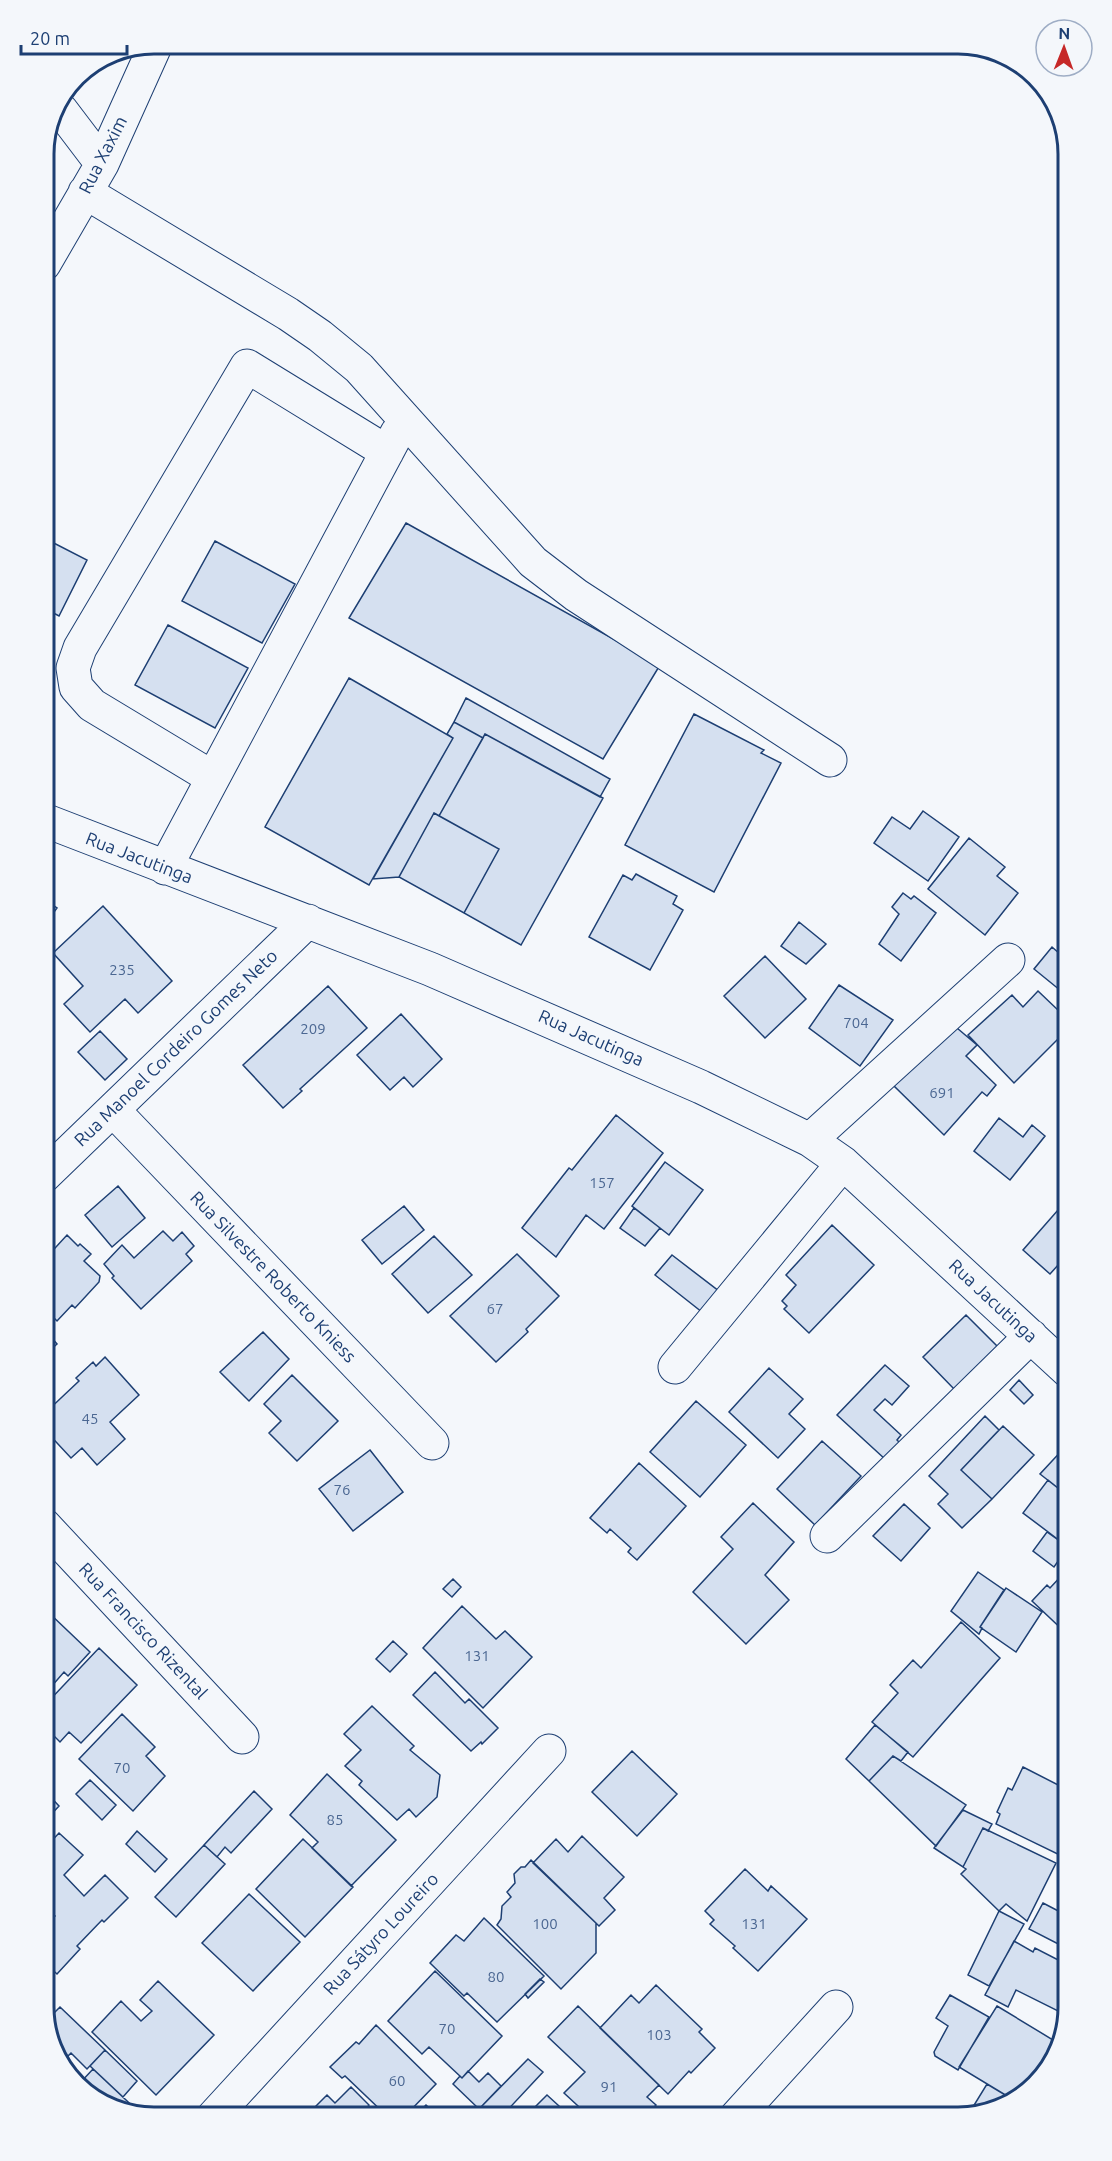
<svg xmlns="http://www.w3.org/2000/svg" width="1112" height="2161" font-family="Ubuntu,sans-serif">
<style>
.building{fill:#d5e0f0;stroke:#1d3f73;stroke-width:1.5}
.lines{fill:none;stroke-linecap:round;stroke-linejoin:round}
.minor-casing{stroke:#1d3f73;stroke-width:35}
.minor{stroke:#f4f7fb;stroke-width:33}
.labels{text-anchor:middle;stroke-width:4.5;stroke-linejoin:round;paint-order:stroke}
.number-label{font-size:15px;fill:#4b6792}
.street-label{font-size:18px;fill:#1d3f73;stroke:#f4f7fb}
.rim{fill:none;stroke:#1d3f73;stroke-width:3}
</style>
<rect width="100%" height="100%" fill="#f4f7fb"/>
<path class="building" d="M406 523 660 665 603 759 349 618Z
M44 538 87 560 59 616 44 608Z
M215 541 295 584 262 643 182 601Z
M168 625 248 668 215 728 135 685Z
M349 678 453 738 369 885 265 827Z
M466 698 610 779 600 797 485 734 483 738 454 722Z
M694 714 764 750 761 753 781 763 714 892 625 845Z
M454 722 483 738 439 816 434 813 399 877 373 879 453 738 447 734Z
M485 734 603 798 521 945 464 913 499 849 439 816Z
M923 811 959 837 928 881 874 843 892 817 910 829Z
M434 813 499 849 464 913 399 877Z
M969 838 1005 867 997 876 1018 893 985 935 928 889Z
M636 874 677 896 673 904 683 910 650 970 589 937 623 875 632 880Z
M903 893 911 899 914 896 936 913 901 961 879 944 899 914 892 907Z
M44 899 57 908 44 926Z
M103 906 172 981 138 1013 125 999 90 1032 64 1004 83 986 53 953Z
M799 922 826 944 806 964 781 946Z
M1052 947 1068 961V992L1066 995 1034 969Z
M765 956 806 999 765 1038 724 996Z
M839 985 893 1020 860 1066 809 1028Z
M328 986 367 1028 300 1089 302 1091 283 1108 243 1065Z
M1038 991 1060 1012 1068 1003V1029L1014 1083 968 1035 1012 995 1023 1007Z
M401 1014 442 1059 413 1087 404 1077 390 1090 357 1055Z
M957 1028 977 1045 966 1056 996 1085 987 1096 982 1092 944 1135 893 1085Z
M100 1031 127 1059 105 1080 78 1052Z
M616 1115 663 1153 604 1229 586 1215 556 1257 522 1228 569 1168 572 1170Z
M999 1118 1023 1137 1032 1125 1045 1136 1010 1180 974 1151Z
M665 1162 703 1190 669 1235 632 1206Z
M118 1186 145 1218 112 1247 85 1215Z
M404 1206 424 1230 382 1264 362 1240Z
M634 1208 660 1228 645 1246 620 1228Z
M1058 1210 1068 1219V1254L1050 1274 1023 1250Z
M832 1225 874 1265 809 1333 784 1309 787 1306 782 1301 796 1285 786 1275Z
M163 1231 173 1241 182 1232 194 1246 186 1254 192 1261 141 1309 112 1278 114 1276 104 1264 122 1245 134 1258Z
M67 1235 78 1246 80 1244 91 1254 84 1261 100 1276 99 1282 75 1308 72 1305 57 1321 44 1308V1260Z
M434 1236 472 1275 428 1313 392 1274Z
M517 1254 559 1296 526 1329 528 1332 496 1362 450 1316Z
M672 1255 724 1295 707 1316 655 1275Z
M966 1315 999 1348 955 1390 923 1357Z
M44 1329 57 1344 44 1356Z
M263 1332 289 1359 249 1401 220 1372Z
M105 1357 139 1395 110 1422 125 1439 97 1465 82 1448 71 1458 44 1429V1414L79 1381 76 1378 93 1362 96 1366Z
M885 1365 909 1386 892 1405 885 1399 874 1410 901 1435 897 1440 901 1444 886 1460 837 1415Z
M769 1368 803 1399 789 1414 805 1429 778 1458 729 1412Z
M292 1375 338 1421 297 1461 269 1433 281 1421 264 1404Z
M1019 1380 1033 1395 1024 1404 1010 1390Z
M696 1401 746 1445 700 1497 650 1452Z
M985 1416 999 1430 961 1470 992 1499 962 1528 938 1504 948 1494 929 1476Z
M1003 1426 1034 1455 992 1499 961 1470Z
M822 1441 861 1476 815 1525 777 1489Z
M1065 1447 1068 1450V1496L1040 1474Z
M370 1450 403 1492 353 1531 319 1489Z
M639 1463 686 1506 637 1560 628 1552 631 1548 610 1529 607 1533 590 1518Z
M1048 1480 1068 1496V1547L1023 1513Z
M753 1503 794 1542 765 1575 789 1600 746 1644 693 1592 733 1549 721 1537Z
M904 1504 930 1528 901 1561 873 1536Z
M1047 1532 1068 1547 1054 1567 1033 1551Z
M978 1572 1004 1590 980 1627 982 1628 979 1634 951 1611Z
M1065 1572 1068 1576V1635L1032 1601 1047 1585 1050 1588Z
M453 1579 461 1587 452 1597 443 1589Z
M1006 1588 1042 1612 1016 1652 980 1627Z
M462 1606 496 1639 505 1631 532 1657 483 1708 423 1648Z
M47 1611 90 1652 68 1676 64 1672 44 1695V1615Z
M961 1622 1000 1658 913 1757 872 1722 898 1693 890 1685 913 1660 921 1668Z
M393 1641 407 1654 390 1672 376 1659Z
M99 1648 137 1685 81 1743 69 1732 60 1742 44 1726V1706Z
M435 1672 465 1703 469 1699 498 1728 482 1744 481 1742 471 1751 413 1695Z
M372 1706 414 1746 410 1750 440 1775 437 1797 416 1817 409 1809 397 1820 359 1785 362 1781 345 1766 361 1750 344 1734Z
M122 1714 155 1747 146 1756 165 1776 133 1811 79 1759Z
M875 1725 908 1752 901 1761 893 1756 869 1781 846 1759Z
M632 1751 677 1794 637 1836 592 1792Z
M893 1756 966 1805 936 1846 869 1781Z
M1023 1767 1068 1790V1859L996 1824 1000 1814 997 1812 1008 1788 1012 1790Z
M327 1774 396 1840 351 1886 312 1848 318 1842 290 1815Z
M90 1780 116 1805 102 1820 76 1794Z
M44 1790 59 1806 44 1822Z
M254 1791 272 1809 231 1853 225 1847 217 1857 204 1845Z
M963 1810 992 1824 988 1831 983 1828 963 1867 934 1848Z
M983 1828 1056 1863 1027 1921 1006 1904 999 1911 961 1874 966 1869 963 1867Z
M137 1831 167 1859 155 1872 126 1844Z
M59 1833 83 1855 64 1875 84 1896 105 1875 128 1898 104 1922 102 1920 77 1946 80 1949 57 1974 44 1962V1939L52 1930 46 1925 55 1916 45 1906 44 1908V1849Z
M582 1836 624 1877 604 1898 615 1910 599 1926 533 1863 556 1839 568 1852Z
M303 1839 353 1887 305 1937 256 1889Z
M204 1845 225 1864 176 1917 155 1897Z
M531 1860 596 1923V1953L561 1989 497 1925 501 1919 502 1906 511 1897 507 1892 515 1883 514 1874 521 1867H525Z
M745 1869 768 1891 771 1886 807 1919 758 1971 733 1948 735 1946 710 1924 714 1920 705 1911Z
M249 1894 300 1942 253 1991 202 1943Z
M1043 1903 1068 1916V1949L1029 1929Z
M999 1911 1024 1924 989 1986 968 1975Z
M484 1918 544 1976 497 2022 467 1993 464 1996 430 1963 456 1935 464 1941Z
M1014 1941 1033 1952 1035 1948 1068 1965V2007L1066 2015 1016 1990 1008 2007 985 1995Z
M435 1971 502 2036 462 2078 429 2047 422 2054 388 2021Z
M540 1979 544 1982 528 1998 525 1994Z
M158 1981 214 2035 156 2095 92 2032 121 2001 141 2021 152 2011 140 2000Z
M656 1985 702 2029 699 2032 715 2048 691 2073 689 2071 668 2094 600 2028 631 1995 639 2003Z
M950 1995 989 2017 958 2070 935 2056 934 2052 948 2026 936 2018Z
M578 2006 659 2085 647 2097 656 2105 643 2117H590L564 2093 585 2072 548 2037Z
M997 2006 1058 2043 1050 2068 1012 2099 959 2067Z
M60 2007 105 2050 87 2069 71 2053 62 2062 52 2049 46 2021Z
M376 2025 436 2084 404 2117H388L345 2076 342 2078 330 2067 356 2042 359 2044Z
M105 2050 137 2081 123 2097 90 2066Z
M528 2059 543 2072 501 2117H488L479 2109Z
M93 2069 142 2115 87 2095 79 2084Z
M468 2071 479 2082 488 2073 501 2086 479 2109 453 2084 460 2076 462 2078Z
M987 2084 1012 2099 1000 2109 968 2115Z
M351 2087 369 2105 360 2117H305L327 2095 335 2103Z
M547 2095 571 2117H525Z
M426 2105 439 2117H414Z"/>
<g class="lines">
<g class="minor-casing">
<path id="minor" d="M61 110 102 164
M85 192 288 314 320 336 359 368 533 562 576 595 830 760
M44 264 102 164 156 44
M213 778 92 705 76 687 73 668 80 648 247 366 387 452
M44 820 430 969 701 1087 810 1140 843 1163 1068 1371
M165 868 397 433
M113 1110 432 1443
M810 1140 1008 960
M44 1176 308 921
M675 1367 843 1163
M44 1525 242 1737
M827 1536 1031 1336
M213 2117 549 1751
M736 2117 836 2007"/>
</g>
<use href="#minor" class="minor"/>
</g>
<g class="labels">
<g class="number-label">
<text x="122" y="975">235</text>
<text x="856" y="1028">704</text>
<text x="313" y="1034">209</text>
<text x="942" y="1098">691</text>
<text x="602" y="1188">157</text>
<text x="495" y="1314">67</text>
<text x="90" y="1424">45</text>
<text x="342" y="1495">76</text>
<text x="477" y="1661">131</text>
<text x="122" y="1773">70</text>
<text x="335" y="1825">85</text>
<text x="545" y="1929">100</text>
<text x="754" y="1929">131</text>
<text x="496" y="1982">80</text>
<text x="447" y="2034">70</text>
<text x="659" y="2040">103</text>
<text x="397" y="2086">60</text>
<text x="609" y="2092">91</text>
</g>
<g class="street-label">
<text transform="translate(103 155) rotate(-63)" y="6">Rua Xaxim</text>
<text transform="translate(139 858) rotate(21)" y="6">Rua Jacutinga</text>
<text transform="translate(591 1038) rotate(24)" y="6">Rua Jacutinga</text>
<text transform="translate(176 1048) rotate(-44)" y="6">Rua Manoel Cordeiro Gomes Neto</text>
<text transform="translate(273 1277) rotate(46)" y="6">Rua Silvestre Roberto Kniess</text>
<text transform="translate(993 1301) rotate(43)" y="6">Rua Jacutinga</text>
<text transform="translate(143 1631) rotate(47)" y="6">Rua Francisco Rizental</text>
<text transform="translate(381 1934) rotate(-47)" y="6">Rua Sátyro Loureiro</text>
</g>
</g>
<path d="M0 0H1112V2161H0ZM154 54H958A100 100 0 0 1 1058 154V2007A100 100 0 0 1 958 2107H154A100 100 0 0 1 54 2007V154A100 100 0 0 1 154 54Z" fill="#f4f7fb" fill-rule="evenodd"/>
<path class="rim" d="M154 54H958A100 100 0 0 1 1058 154V2007A100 100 0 0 1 958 2107H154A100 100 0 0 1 54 2007V154A100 100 0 0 1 154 54Z"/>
<g transform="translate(1064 48) rotate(1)"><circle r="28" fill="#f4f7fb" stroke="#9eadc5" stroke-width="1.5"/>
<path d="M0-4.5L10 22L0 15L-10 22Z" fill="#c62828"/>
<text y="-9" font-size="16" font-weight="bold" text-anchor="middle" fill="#1d3f73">N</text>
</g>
<path d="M21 45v9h106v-9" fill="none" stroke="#1d3f73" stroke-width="3"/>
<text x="30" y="45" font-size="18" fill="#1d3f73" stroke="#f4f7fb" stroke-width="4.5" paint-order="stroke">20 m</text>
</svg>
